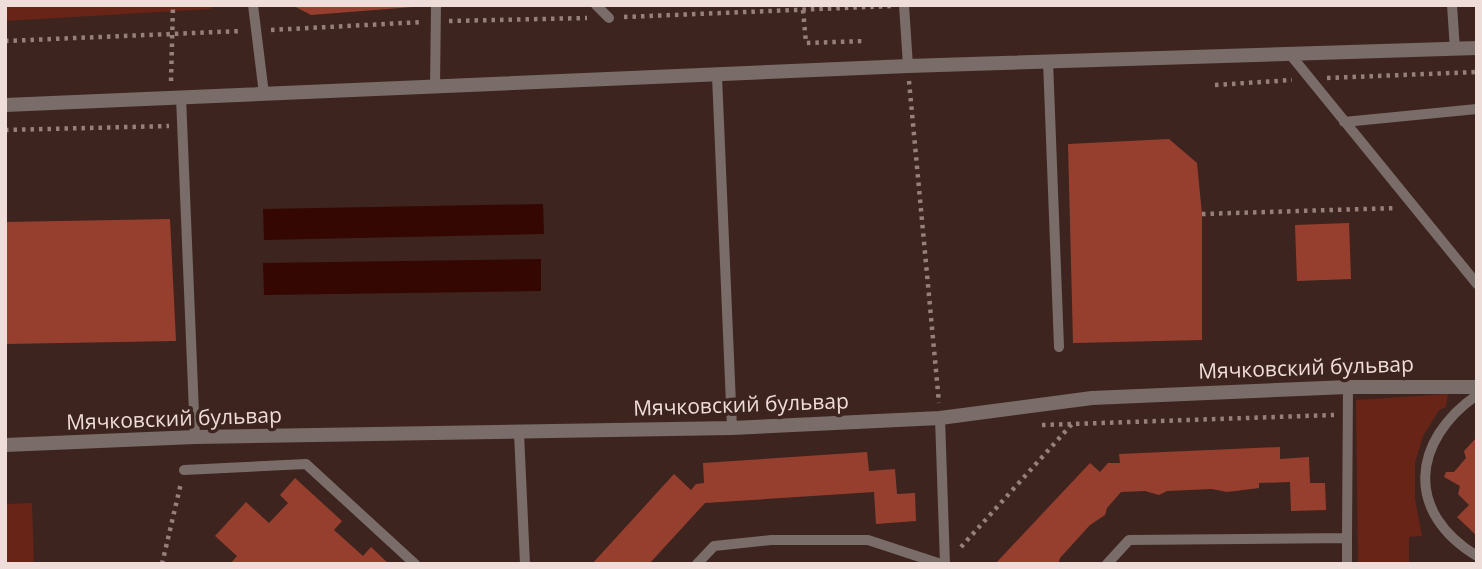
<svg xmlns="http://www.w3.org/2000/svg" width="1482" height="569" font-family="'Open Sans',sans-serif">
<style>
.green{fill:#682417}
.water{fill:#340702}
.building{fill:#973f2e}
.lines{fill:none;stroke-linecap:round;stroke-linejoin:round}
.path{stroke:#95807b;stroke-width:4.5;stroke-dasharray:3.5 5;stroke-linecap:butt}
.service{stroke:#796c69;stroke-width:10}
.minor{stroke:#796c69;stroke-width:14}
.tertiary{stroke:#796c69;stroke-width:14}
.labels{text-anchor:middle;stroke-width:7;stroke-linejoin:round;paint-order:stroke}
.street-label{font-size:21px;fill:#efddda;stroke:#3d241f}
</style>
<rect width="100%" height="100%" fill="#3d241f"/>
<path class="green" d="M5 5H211V9L5 21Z
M1448 394 1446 407 1439 410 1423 436 1415 463V499L1422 536 1409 537V564H1358L1356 400Z
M32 503 34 564H5V504Z"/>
<path class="water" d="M543 204 544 234 264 240 263 209Z
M541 259V291L264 295 263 263Z"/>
<path class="building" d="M292 5H413V7L311 15Z
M1169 139 1197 163 1202 214V340L1073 343 1068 144Z
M170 219 176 341 5 344V222Z
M1349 223 1351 279 1297 281 1295 225Z
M1477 437V536L1457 517 1469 505 1458 494 1460 486 1444 477 1446 472H1454L1466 458 1464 451Z
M1280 447V459L1309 457 1310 483H1325L1326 510 1291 511 1290 482 1259 483V488L1227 492 1212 489 1167 491 1159 495 1145 491 1121 492 1107 508 1105 515 1090 525 1060 558 1058 564H995L1090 463 1100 472 1108 463H1120L1119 454Z
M867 452 869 471 895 469 897 494 915 493 916 521 876 524 874 492 705 503 649 564H592L674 474 691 490 696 484 704 483 703 463Z
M295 478 342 521 334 530 363 556 371 547 389 564H230L237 556 215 536 246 502 269 523 288 503 280 495Z"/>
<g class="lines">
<path class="path" d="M803 10 806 43 865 41
M624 17 892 6
M449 21 587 18
M271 30 423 22
M5 41 241 31
M1327 78 1477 72
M171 81 173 5
M909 81 939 403
M1215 85 1292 80
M5 130 169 126
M1202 214 1397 208
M1042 425 1334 415
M961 547 1072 424
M162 564 181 483"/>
<path class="service" d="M253 5 264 94
M596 5 609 18
M904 5 908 66
M1452 5 1455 50
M1289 53 1477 284
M1048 61 1059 347
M717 76 732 428
M435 88 436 5
M181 97 195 437
M1344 122 1477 109
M1477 395C1411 441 1405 513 1477 556
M940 418 945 564
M519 433 525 564
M184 470 306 464 415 564
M1347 538V564
M697 564 714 546 771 540H868L941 564
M1107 564 1129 540 1347 538 1348 387"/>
<path class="minor" d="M5 445 195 437 732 428 940 418 1092 398 1348 387H1477"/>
<path class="tertiary" d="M5 105 908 66 1477 48"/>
</g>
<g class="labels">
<g class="street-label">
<text transform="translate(1306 368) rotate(-2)" y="7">Мячковский бульвар</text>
<text transform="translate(741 405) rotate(-2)" y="7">Мячковский бульвар</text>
<text transform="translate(174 419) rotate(-2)" y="7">Мячковский бульвар</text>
</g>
</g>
<rect width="1482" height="569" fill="none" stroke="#efddda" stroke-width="14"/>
</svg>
